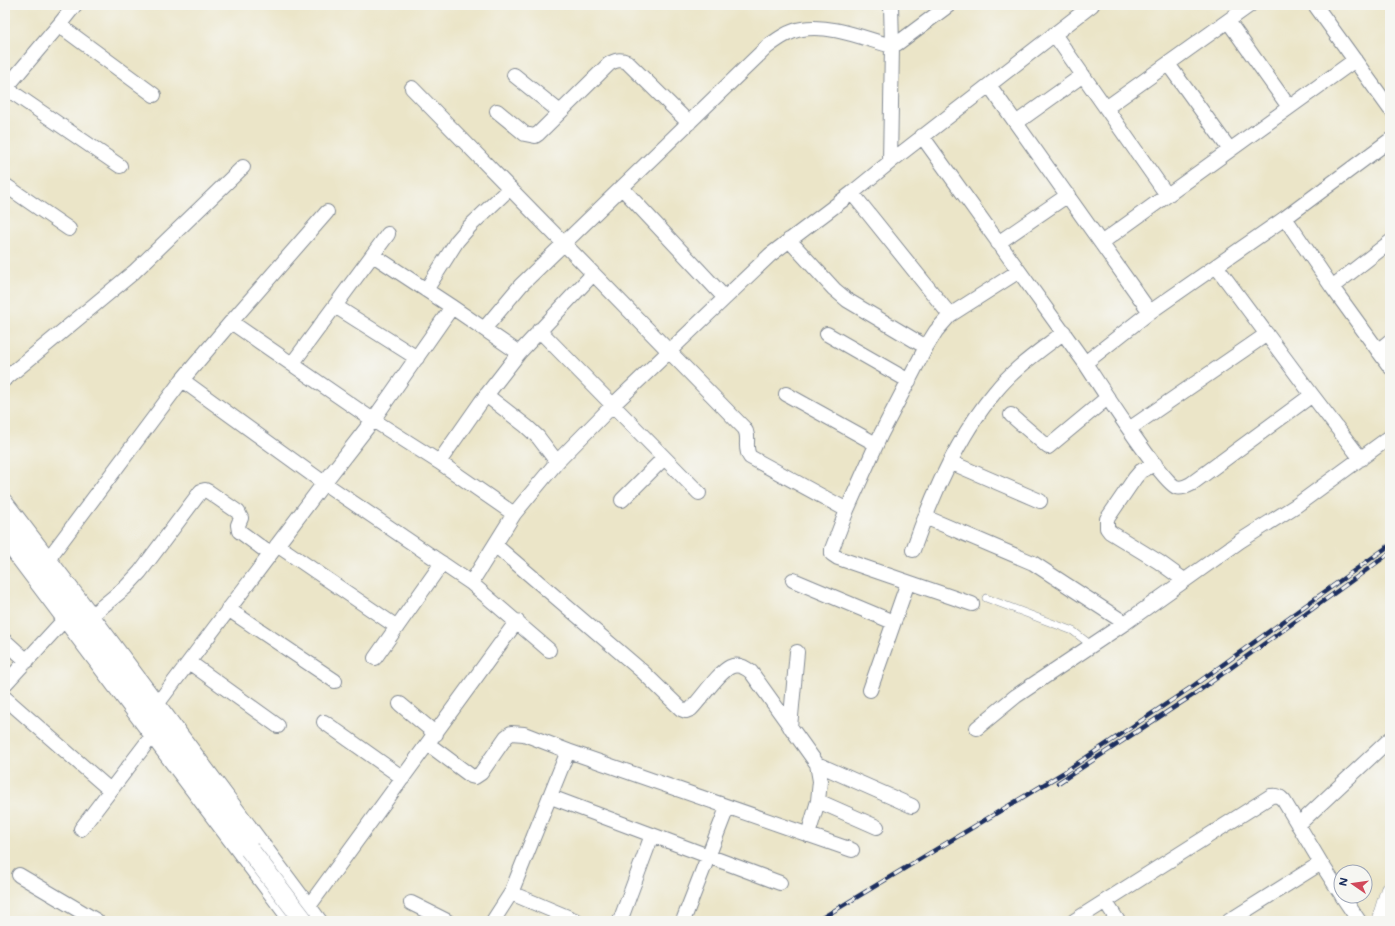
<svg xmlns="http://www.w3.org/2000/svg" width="1395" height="926" font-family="Mali,sans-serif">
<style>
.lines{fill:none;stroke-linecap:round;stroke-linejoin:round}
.lane-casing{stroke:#838a93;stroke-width:8}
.street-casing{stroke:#838a93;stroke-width:16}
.secondary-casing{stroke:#838a93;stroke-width:20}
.lane{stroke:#fff;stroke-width:7}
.street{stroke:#fff;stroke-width:14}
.secondary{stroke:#fff;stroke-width:19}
.rail-casing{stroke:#1b2f5e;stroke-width:4.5}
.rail{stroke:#f6f6f2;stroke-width:3;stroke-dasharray:9;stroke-linecap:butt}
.secondary-bridge-casing{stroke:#838a93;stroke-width:20;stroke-linecap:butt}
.secondary-bridge{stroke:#fff;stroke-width:19}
</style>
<rect width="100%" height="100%" fill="#f6f6f2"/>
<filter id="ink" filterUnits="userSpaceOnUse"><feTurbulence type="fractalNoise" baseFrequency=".025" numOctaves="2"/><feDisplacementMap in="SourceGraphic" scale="8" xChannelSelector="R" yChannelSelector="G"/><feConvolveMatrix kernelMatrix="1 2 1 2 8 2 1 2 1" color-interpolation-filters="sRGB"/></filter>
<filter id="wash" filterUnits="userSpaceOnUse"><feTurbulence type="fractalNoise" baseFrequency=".012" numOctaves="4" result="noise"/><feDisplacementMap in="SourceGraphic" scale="16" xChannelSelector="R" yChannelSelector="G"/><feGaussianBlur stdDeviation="0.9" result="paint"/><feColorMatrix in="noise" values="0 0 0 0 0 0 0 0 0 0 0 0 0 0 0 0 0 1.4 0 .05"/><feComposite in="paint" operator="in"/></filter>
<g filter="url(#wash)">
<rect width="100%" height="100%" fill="#ebe5c8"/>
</g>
<g filter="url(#ink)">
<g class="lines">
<g class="lane-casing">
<path id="lane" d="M986 598 1073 631 1091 645"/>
</g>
<g class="street-casing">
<path id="street" d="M1315 5 1390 109
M1228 21 1289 107
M59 25 154 95
M1054 34 1167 195
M1168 64 1230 150
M514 75 560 112
M989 85 1150 312
M6 88 120 166
M412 88 744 428C751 437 743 447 750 457L847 510
M5 89 59 25 75 5
M1106 108 1250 5
M497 111 525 134 535 136 538 134 609 64C616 60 620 59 627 62L689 123
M1016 123 1083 75
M922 136 1085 363C1096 380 1163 484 1176 487 1181 489 1187 486 1191 484L1312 395
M890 162 892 46 891 5
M5 185 69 229
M622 188 725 298
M852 193 950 315
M1285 218 1332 287 1390 367
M789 240 834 289 847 300 926 347
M998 243 1068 195
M1101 243 1355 60
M373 255 452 307 519 353
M1216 266 1312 395 1361 459
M1332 287 1390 242
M426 290 457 241 470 226 510 188
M335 306 417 358
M231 322 327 212
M484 329 521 285 767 47C778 39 789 31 802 29 831 24 865 39 892 46L898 43 949 5
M539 330 699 493
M827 334 909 381
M1378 351 1390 341
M1085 363 1150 312 1285 218 1390 140
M292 364 388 234
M5 379 134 272 243 167
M182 380 324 483 471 583 549 650
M786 394 876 444
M486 395 526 426 538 437 557 462
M1011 415 1048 447 1107 398
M1129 429 1267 334
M439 462 481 402 519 353 593 274
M950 462 1040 501
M1155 464 1141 471 1135 478 1107 519V528L1110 532 1159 562 1184 580
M622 500 664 458
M5 501 86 607 320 921
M925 517 1033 563 1125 623
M5 541 291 921
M277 545 397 627
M495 545 643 672 681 709 686 711 691 709C702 698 718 673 730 667 738 663 745 667 751 672L817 764 820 781 818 801 808 835
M913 550C931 498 959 435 995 392 1014 368 1040 351 1064 332
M49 558 182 380 231 322 373 420 439 462 514 514
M793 580 893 622
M471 583 514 514 557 462 613 405 770 255 852 193 890 162 1092 5
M972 604 838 558 832 554V549L847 510 881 434 926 347 936 331 950 315 1019 271
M228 609 335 681
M92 615 126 587 140 572 201 491 205 490 209 492 238 512 241 518 238 525 239 531 270 554
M5 641 27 661
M375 658 442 563
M189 662 278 726
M5 684 64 620
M870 690 908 582
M5 698 110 790
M158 703 324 483 373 420 452 307
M400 704 436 734
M324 722 403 778
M790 727 797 652
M977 728 1016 696 1125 623 1240 541 1297 505 1390 437
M428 744 471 776 475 777 481 773 506 737 511 733 524 734 568 751 852 850
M817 764 912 806
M551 797 780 883
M818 801 877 827
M1298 825 1390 739
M81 829 152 736
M19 875 97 921
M511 893 577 921
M1342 896 1359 921
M1105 901 1118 921
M411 903 447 921
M302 911 309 906 517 621
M493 921 511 893 568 751
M620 921 652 835
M683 921 727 808
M1074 921 1271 796C1277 795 1280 796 1284 801L1321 863 1341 894
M1229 921 1321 863"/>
</g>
<g class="secondary-casing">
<path id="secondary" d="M5 521 249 849
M1381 921 1390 891"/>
</g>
<use href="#lane" class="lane"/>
<use href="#street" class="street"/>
<use href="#secondary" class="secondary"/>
<g class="rail-casing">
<path id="rail" d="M1058 783 1196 693 1390 553
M817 921 1063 773 1193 686 1390 545"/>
</g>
<use href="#rail" class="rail"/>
<g class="secondary-bridge-casing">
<path id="secondary-bridge" d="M249 849 304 921"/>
</g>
<use href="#secondary-bridge" class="secondary-bridge"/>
</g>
</g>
<rect width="1395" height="926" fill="none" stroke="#f6f6f2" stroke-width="20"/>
<g transform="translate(1353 884) rotate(283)"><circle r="19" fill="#f6f6f2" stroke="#9ea6b7"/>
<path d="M0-3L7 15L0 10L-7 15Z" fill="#d1495b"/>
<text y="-6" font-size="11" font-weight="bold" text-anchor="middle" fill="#1b2f5e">N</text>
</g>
</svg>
